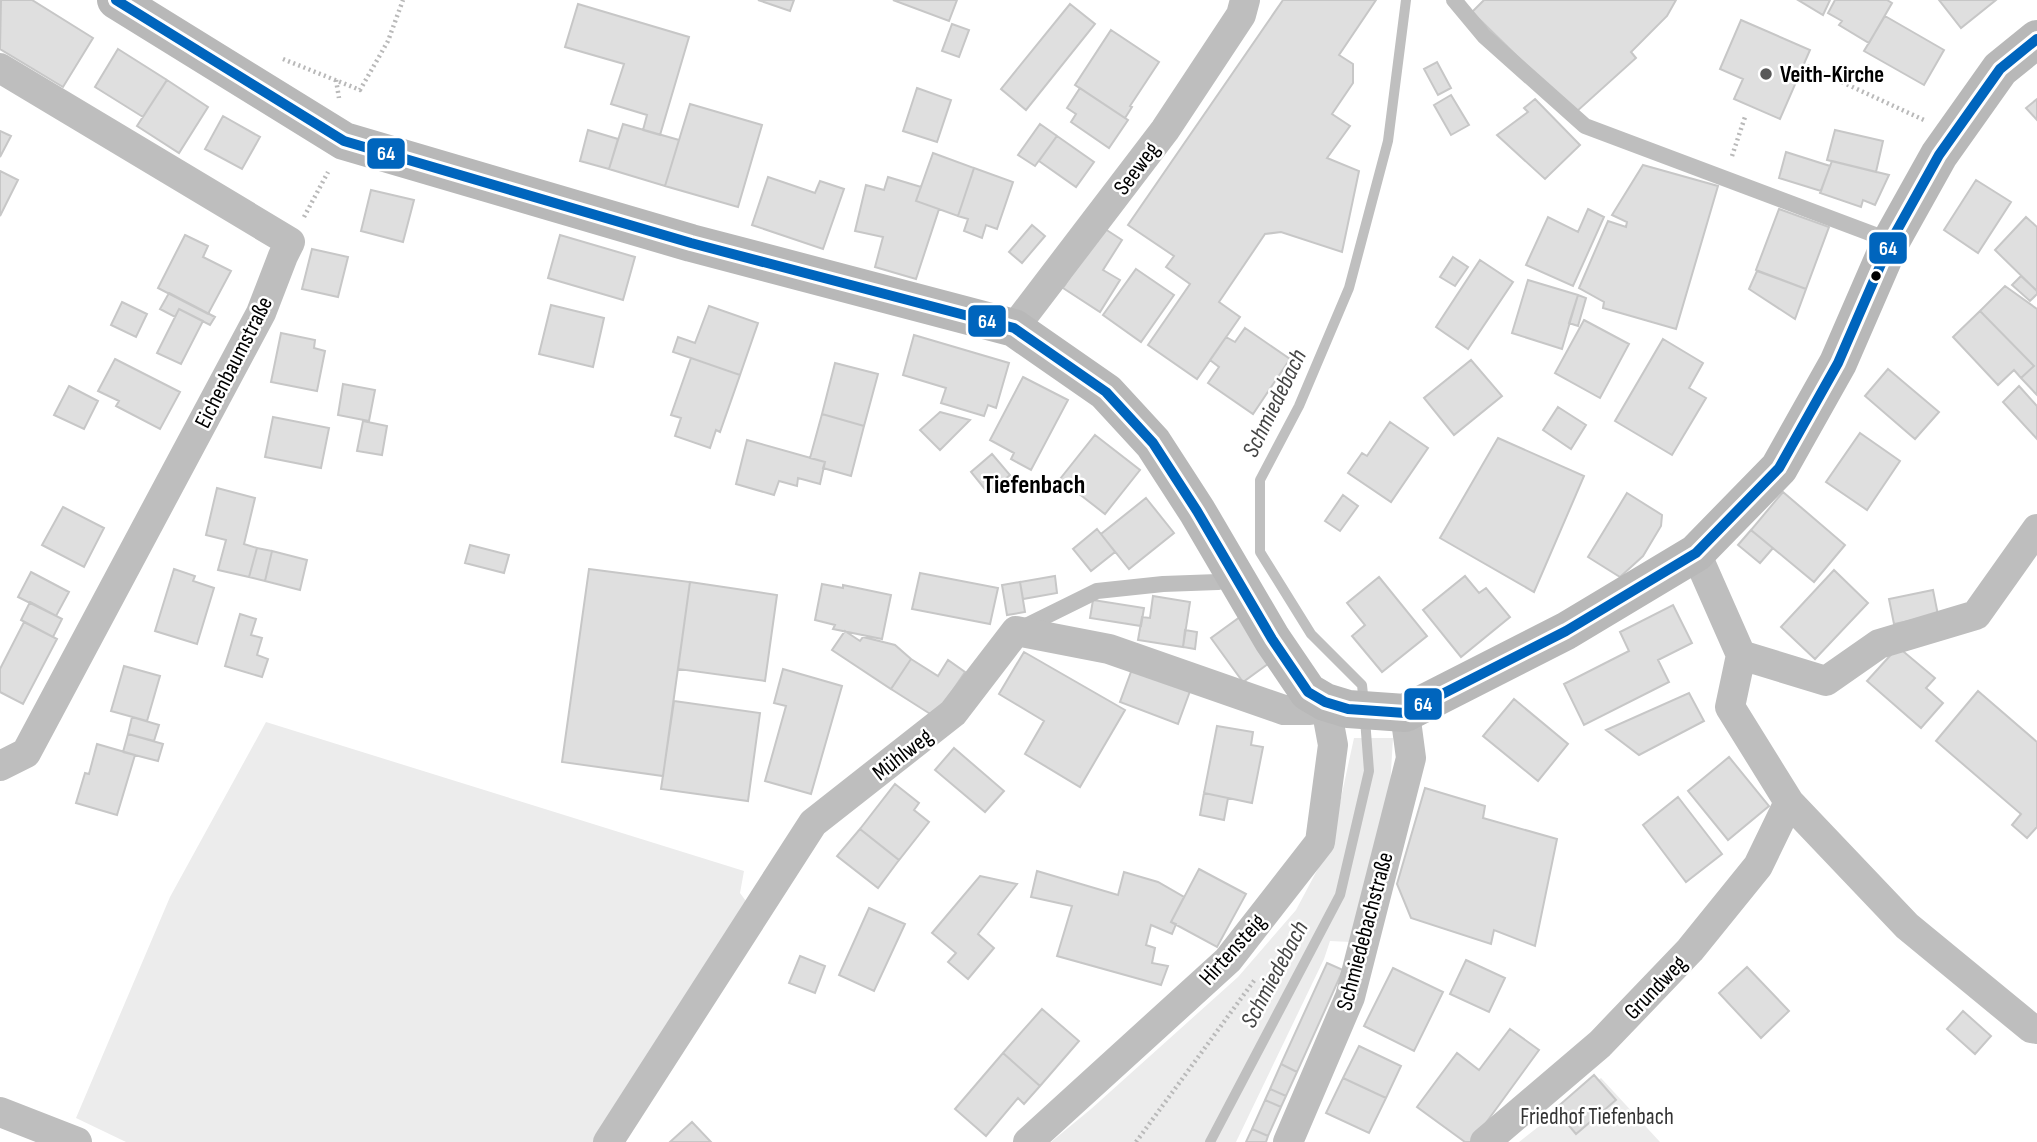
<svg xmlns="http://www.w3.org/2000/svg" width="2037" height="1142" font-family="'Sofia Sans Condensed',sans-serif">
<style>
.green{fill:#ececec}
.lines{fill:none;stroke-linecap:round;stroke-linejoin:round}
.stream{stroke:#bfbfbf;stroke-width:10}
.building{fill:#dfdfdf;stroke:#c7c7c7;stroke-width:2}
.path{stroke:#b9b9b9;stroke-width:4.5;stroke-dasharray:2 3.5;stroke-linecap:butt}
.service{stroke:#bebebe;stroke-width:16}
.minor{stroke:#bebebe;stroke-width:30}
.secondary{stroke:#b8b8b8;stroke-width:38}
.bus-1-casing{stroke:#fff;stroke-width:16}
.bus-1{stroke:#0065bd;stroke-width:10}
.poi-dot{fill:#595959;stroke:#fff;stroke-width:2.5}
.bus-dot{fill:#000;stroke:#fff;stroke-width:2.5}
.labels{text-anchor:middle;stroke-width:5;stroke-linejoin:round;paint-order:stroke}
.poi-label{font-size:23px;font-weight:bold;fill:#000;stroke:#fff;text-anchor:start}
.street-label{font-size:23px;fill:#000;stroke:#fff}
.park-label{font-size:23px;fill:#333;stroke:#fff}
.water-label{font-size:24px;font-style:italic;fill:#444;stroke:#fff}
.quarter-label{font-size:26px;font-weight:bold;fill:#000;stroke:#fff}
.line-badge{stroke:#fff;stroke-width:2.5}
.badge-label{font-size:19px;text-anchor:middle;font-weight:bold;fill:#fff}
</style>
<rect width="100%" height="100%" fill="#fff"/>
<path class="green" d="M266 722 744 871 740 893 751 908 598 1142H126L76 1118 170 897Z
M1354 738H1393L1387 837 1351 942 1330 941 1324 959 1236 1142H1051L1091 1109 1238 977 1296 910 1331 844Z
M1601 1078 1660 1142H1519Z"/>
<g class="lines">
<path class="stream" d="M1364 704 1362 685 1311 634 1260 552V480L1299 406 1349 288 1388 141 1406 0
M1210 1142 1340 895 1369 771 1365 719"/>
</g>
<path class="building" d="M1 0H32L93 38 63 87 0 49Z
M758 0H794L790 11Z
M893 0H957L949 21Z
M1283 0H1376L1339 55 1353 64V83L1332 114 1350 126 1327 158 1359 171 1342 252 1281 232 1265 234 1219 302 1240 317 1197 379 1148 345 1190 284 1166 267 1174 256 1128 225Z
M1484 0H1676L1667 16 1631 52 1636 58 1575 113 1472 12Z
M1798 0H1830L1823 15Z
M1835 0H1887L1892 3 1869 43 1839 25 1842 21 1828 13Z
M1939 0H1996L1961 28Z
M578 4 689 37 660 135 643 130 647 115 611 104 624 64 565 47Z
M1070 4 1095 24 1026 110 1001 89Z
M1885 16 1944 50 1924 85 1864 51Z
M1741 20 1810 50 1780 119 1734 99 1743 79 1720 69Z
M952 24 969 30 959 57 942 51Z
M1111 30 1159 62 1130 106 1132 107 1125 118 1075 85Z
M118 49 167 80 143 117 95 87Z
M1437 62 1451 88 1438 95 1424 69Z
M167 80 208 107 179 153 137 126Z
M917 88 951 100 937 142 903 131Z
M1080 88 1128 120 1109 148 1071 122 1076 114 1067 108Z
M1451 95 1469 125 1451 135 1434 105Z
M1535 99 1580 145 1545 179 1497 135 1528 112 1524 108Z
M2037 99V120L2026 108Z
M690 104 762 125 738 207 665 186Z
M223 116 260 137 242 169 205 149Z
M623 124 679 140 665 186 609 169Z
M1040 124 1057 136 1035 166 1018 155Z
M588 130 618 139 609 169 580 161Z
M1835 130 1883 141 1876 172 1827 160Z
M0 131 11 136 0 157Z
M1057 136 1094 162 1076 187 1039 161Z
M1786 152 1830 166 1821 191 1779 178Z
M933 153 974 168 958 216 916 201Z
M1832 161 1889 175 1875 205 1863 200 1861 207 1820 193Z
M1643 165 1718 186 1676 329 1603 308 1604 302 1579 288 1608 221 1626 227 1627 222 1612 215Z
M974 168 1013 182 997 229 986 225 982 238 964 231 968 219 958 216Z
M0 171 18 180 0 216Z
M768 177 815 193 820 181 844 189 823 249 752 225Z
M888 177 921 187 916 201 939 209 916 279 875 267 883 237 855 231 866 185 884 190Z
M1976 180 2011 202 1978 253 1944 230Z
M371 190 414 200 403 242 361 231Z
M1588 209 1604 217 1573 286 1526 265 1548 217 1578 232Z
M1779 209 1829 227 1806 289 1756 270Z
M2026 217 2037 227V291L1995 250Z
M1032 225 1045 236 1022 263 1009 252Z
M1102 227 1122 240 1103 270 1120 280 1100 312 1063 288Z
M185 235 208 246 203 257 231 271 208 314 158 288Z
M560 235 635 257 623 300 548 278Z
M312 249 348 257 338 297 302 289Z
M1453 257 1468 267 1455 286 1440 277Z
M1480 260 1513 282 1468 349 1436 327Z
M1136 269 1174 295 1141 342 1103 315Z
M1757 271 1806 289 1795 319 1749 289Z
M2021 276 2037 291V294L2030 301 2012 285Z
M1528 280 1578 295 1562 349 1512 333Z
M2005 286 2037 309V395L2021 378 2034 366 1980 311Z
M169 293 215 317 210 325 179 309 175 317 160 309Z
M1578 295 1586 298 1578 326 1569 323Z
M122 302 147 314 136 337 111 325Z
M551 305 604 318 593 367 539 354Z
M709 306 758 323 740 375 673 352 678 337 695 343Z
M179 309 203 321 181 364 157 353Z
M1980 311 2034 366 2021 378 2014 370 1998 385 1953 337Z
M1584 320 1629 344 1600 398 1555 373Z
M1245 328 1290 359 1253 414 1208 383 1219 367 1210 360 1226 337 1235 342Z
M281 333 315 340 314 348 325 351 317 391 271 382Z
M914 335 1009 363 996 408 988 405 984 416 941 403 946 388 903 375Z
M1663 339 1703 363 1689 388 1706 398 1672 455 1615 421Z
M691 358 740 375 720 432 716 430 710 448 675 436 681 418 671 415Z
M115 359 180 392 160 429 116 406 119 401 98 391Z
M1471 360 1502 396 1454 435 1424 398Z
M835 363 878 374 864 426 822 414Z
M1888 369 1939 412 1915 439 1865 396Z
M1023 377 1068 400 1031 470 1011 459 1014 453 990 440Z
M343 384 375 390 369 421 338 415Z
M69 386 98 401 84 429 54 415Z
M2019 386 2037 406V439L2003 402Z
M1558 407 1586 425 1571 449 1543 430Z
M940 412 970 420 940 450 920 430Z
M822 414 864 426 851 476 823 468 825 462 810 458Z
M273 417 329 428 321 468 265 457Z
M363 421 387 426 382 455 357 451Z
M1390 422 1428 448 1391 502 1348 473 1362 453 1367 456Z
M1860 433 1900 461 1867 510 1826 482Z
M1095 435 1140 470 1105 514 1060 479Z
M1498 438 1584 476 1534 592 1440 538Z
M747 440 825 462 820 484 798 478 797 486 779 481 774 495 736 484Z
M992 454 1010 475 988 493 971 472Z
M217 488 255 498 244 544 257 548 249 577 218 570 226 540 206 535Z
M1783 492 1845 545 1814 582 1751 530Z
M1627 493 1662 515 1661 526 1643 556 1620 577 1588 557Z
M1343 495 1358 506 1340 531 1325 521Z
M1146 498 1174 533 1129 569 1101 534Z
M63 507 104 528 84 567 42 545Z
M1097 529 1115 552 1091 571 1073 549Z
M1751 530 1773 548 1760 563 1738 545Z
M470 545 509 555 504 573 465 563Z
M257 548 272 551 265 581 249 577Z
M272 551 307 560 300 590 265 581Z
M174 569 195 576 193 581 214 588 197 644 155 631Z
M589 569 690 582 663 776 562 762Z
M1834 570 1868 603 1815 659 1781 627Z
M31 572 69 592 56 616 18 597Z
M920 573 998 588 990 624 912 609Z
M1055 576 1057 593 1023 599 1020 582Z
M1465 576 1479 593 1486 588 1510 617 1461 657 1423 610Z
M1379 577 1427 636 1382 672 1352 636 1365 625 1347 603Z
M690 582 777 595 765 681 678 669Z
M1020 582 1025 612 1007 615 1002 585Z
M822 584 843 588V585L891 595 882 639 833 629 835 625 815 620Z
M1933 590 1938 615 1894 624 1889 599Z
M1153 596 1190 602 1183 647 1138 640 1142 617 1150 618Z
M1093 600 1144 608 1141 626 1090 618Z
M30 602 62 619 53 637 21 620Z
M1673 605 1692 643 1658 660 1669 682 1584 725 1564 684 1629 651 1620 632Z
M240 614 256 619 251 635 262 638 257 655 268 659 262 677 225 666Z
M1240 617 1272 661 1243 682 1211 638Z
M24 622 57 639 23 704 0 692V669Z
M1185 630 1197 632 1195 649 1183 647Z
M845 631 860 641 863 637 895 645 911 659 891 689 832 650Z
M1898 647 1935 678 1926 688 1943 703 1921 728 1867 681Z
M1024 652 1125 710 1080 787 1025 754 1044 721 999 694Z
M911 659 938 676 948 660 965 672 935 717 891 689Z
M124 666 160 676 147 721 111 711Z
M783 669 842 686 811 794 765 781 786 706 774 703Z
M1132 669 1190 691 1178 724 1120 702Z
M1978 691 2037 742V827L2027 838 2012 825 2021 814 1936 741Z
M1689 693 1704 721 1639 755 1606 730Z
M1514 699 1568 744 1538 781 1483 736Z
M674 701 760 713 748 801 661 789Z
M132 717 159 725 154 741 128 734Z
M1217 726 1253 732 1251 745 1263 747 1252 803 1204 793Z
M128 734 163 744 158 761 123 752Z
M97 744 135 755 117 815 76 803 85 773 89 774Z
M954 748 1004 791 985 812 935 770Z
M1729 757 1769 806 1728 840 1688 791Z
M895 784 919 803 914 810 929 822 899 860 860 829Z
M1425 788 1485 806 1483 818 1557 839 1535 946 1494 930 1491 944 1411 918 1397 884Z
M1204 793 1228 798 1224 820 1200 815Z
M1678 797 1722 854 1686 882 1643 825Z
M860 829 899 860 878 888 837 856Z
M1199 869 1246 894 1217 947 1171 922Z
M1037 871 1118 895 1124 872 1158 882 1184 897 1171 922 1176 924 1172 934 1151 925 1146 945 1155 948 1152 963 1168 966 1161 985 1057 956 1072 906 1031 897Z
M980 876 1017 884 978 934 994 948 968 979 948 962 956 953 932 933Z
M869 908 905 924 874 991 839 975Z
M800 956 825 966 815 993 789 983Z
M1466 960 1505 978 1489 1012 1450 994Z
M1327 963 1343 970 1297 1072 1281 1064Z
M1747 967 1789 1011 1761 1038 1719 993Z
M1393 968 1443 992 1414 1051 1364 1026Z
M1042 1009 1079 1041 1040 1086 1003 1053Z
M1963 1011 1991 1036 1975 1054 1947 1029Z
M1510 1029 1539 1050 1472 1142H1465L1417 1107 1457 1053 1479 1070Z
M1359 1046 1401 1066 1386 1098 1343 1078Z
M1003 1053 1040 1086 1024 1104 1018 1098 986 1136 955 1109Z
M1281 1064 1297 1072 1286 1096 1270 1089Z
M1594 1075 1616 1100 1576 1134 1555 1109Z
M1343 1078 1386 1098 1369 1133 1326 1113Z
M1270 1089 1286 1096 1281 1107 1265 1100Z
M1265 1100 1281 1107 1268 1136 1252 1129Z
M692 1122 711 1142H670Z
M1252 1129 1268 1136 1266 1142H1246Z"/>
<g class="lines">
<path class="path" d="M283 59 360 90 388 41 403 0
M1807 66 1924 120
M336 80 339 98
M1732 156 1745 117
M304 217 328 172
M1136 1142 1256 978"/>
<path class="service" d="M1454 0 1484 36 1585 126 1891 241
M1018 630 1097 591 1163 584 1218 582 1234 578"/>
<path class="minor" d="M0 68 290 242 283 256 261 313 26 753 0 766
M1014 328 1165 130 1241 15 1245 0
M1696 553 1741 655 1826 681 1879 644 1976 615 2037 529
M1789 802 1907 926 2031 1028 2037 1029
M0 1112 77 1142
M608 1142 813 823 953 713 1016 631 1109 649 1284 710H1310L1325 702 1333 745 1320 842 1228 960 1028 1142
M1288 1142 1350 997 1411 758 1405 713
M1485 1142 1600 1044 1690 950 1758 866 1789 802 1730 707 1741 655"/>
<path class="secondary" d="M116 0 344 141 691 243 1014 328 1106 392 1153 443 1197 511 1272 639 1308 692 1325 702 1348 709 1405 713 1566 631 1696 553 1779 468 1838 363 1891 241 1939 155 2000 69 2037 39"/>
<g class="bus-1-casing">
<path id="bus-1" d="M116 0 344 141 691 243 1014 328 1106 392 1153 443 1197 511 1272 639 1308 692 1325 702 1348 709 1405 713 1566 631 1696 553 1779 468 1838 363 1891 241 1939 155 2000 69 2037 39"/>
</g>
<use href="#bus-1" class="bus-1"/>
</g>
<circle class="poi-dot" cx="1766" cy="74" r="7"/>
<circle class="bus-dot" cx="1876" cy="276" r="6"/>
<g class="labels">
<g class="poi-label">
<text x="1780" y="82">Veith-Kirche</text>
</g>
<g class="street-label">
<text transform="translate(1136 168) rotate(-53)" y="8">Seeweg</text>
<text transform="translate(233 362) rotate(-63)" y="8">Eichenbaumstraße</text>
<text transform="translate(902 754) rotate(-38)" y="8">Mühlweg</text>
<text transform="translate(1364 931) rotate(-75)" y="8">Schmiedebachstraße</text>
<text transform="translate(1232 949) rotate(-48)" y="8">Hirtensteig</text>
<text transform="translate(1655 987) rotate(-46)" y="8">Grundweg</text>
</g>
<g class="park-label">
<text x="1597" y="1124">Friedhof Tiefenbach</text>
</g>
<g class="water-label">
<text transform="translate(1274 403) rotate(-64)" y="8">Schmiedebach</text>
<text transform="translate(1274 974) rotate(-62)" y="8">Schmiedebach</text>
</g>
<g class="quarter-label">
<text x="1034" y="493">Tiefenbach</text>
</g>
</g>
<g class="line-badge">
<rect x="366" y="137" width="40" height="33" rx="7" fill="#0065bd"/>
<rect x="1868" y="231" width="40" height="34" rx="7" fill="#0065bd"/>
<rect x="967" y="304" width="40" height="34" rx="7" fill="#0065bd"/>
<rect x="1403" y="687" width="40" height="34" rx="7" fill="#0065bd"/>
</g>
<g class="badge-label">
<text x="386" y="160">64</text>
<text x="1888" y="255">64</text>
<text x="987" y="328">64</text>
<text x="1423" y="711">64</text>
</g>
</svg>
